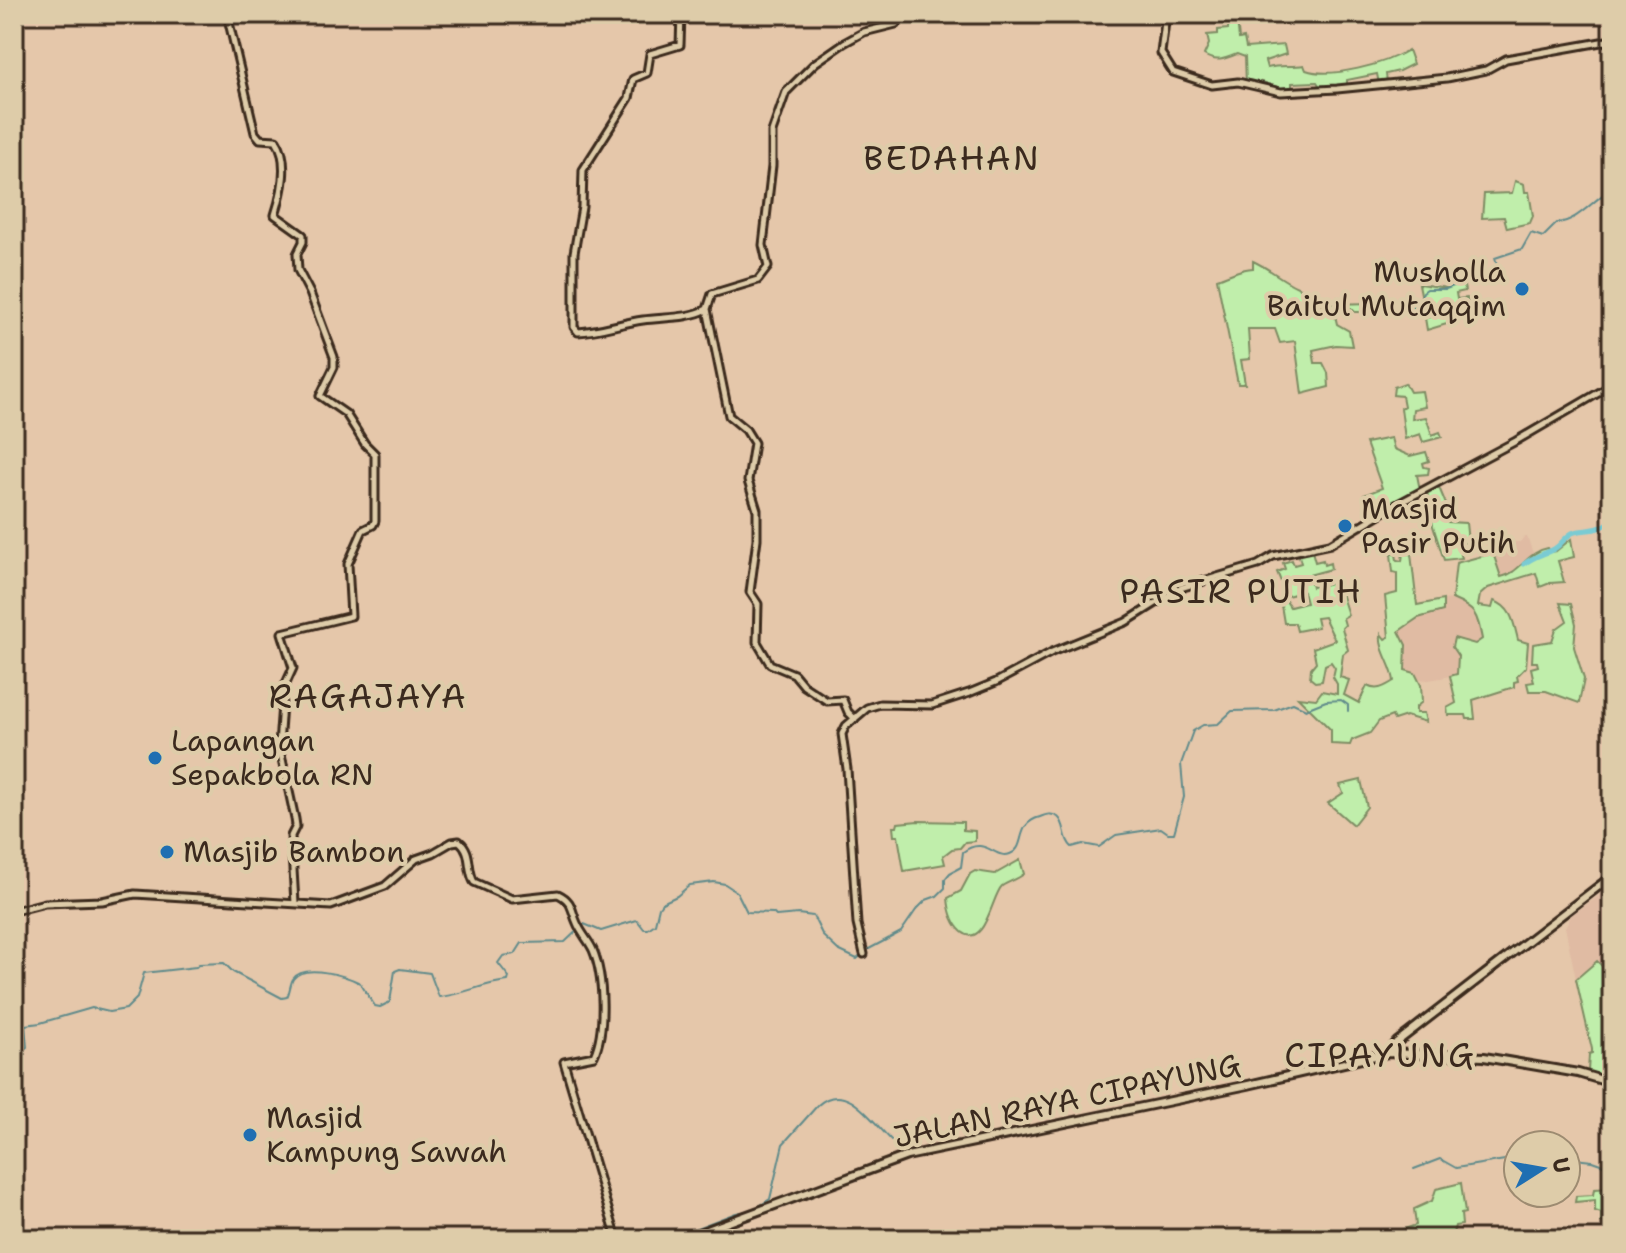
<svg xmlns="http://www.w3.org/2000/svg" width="1626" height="1253" font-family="'Shantell Sans',sans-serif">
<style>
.built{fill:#e0bba3}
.green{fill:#c0eeab;stroke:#7e8c64;stroke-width:2}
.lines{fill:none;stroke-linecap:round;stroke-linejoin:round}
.stream{stroke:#618b8b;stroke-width:2}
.river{stroke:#7acbd3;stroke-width:5}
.tertiary-casing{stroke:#3b2a1e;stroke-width:11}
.secondary-casing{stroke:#3b2a1e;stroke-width:12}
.tertiary{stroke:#decca9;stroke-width:5}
.secondary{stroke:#decca9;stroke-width:6}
.poi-dot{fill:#1f6fb2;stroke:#decca9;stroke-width:3}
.labels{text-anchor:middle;stroke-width:8;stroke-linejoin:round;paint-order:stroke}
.poi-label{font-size:30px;fill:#3b2a1e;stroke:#decca9;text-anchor:start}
.street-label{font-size:30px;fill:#3b2a1e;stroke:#decca9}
.quarter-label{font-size:34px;letter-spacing:2px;fill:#3b2a1e;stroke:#decca9}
</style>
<rect width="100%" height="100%" fill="#e5c7aa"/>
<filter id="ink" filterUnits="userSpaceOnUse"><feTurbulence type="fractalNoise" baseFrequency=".0125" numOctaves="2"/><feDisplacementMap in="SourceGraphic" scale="16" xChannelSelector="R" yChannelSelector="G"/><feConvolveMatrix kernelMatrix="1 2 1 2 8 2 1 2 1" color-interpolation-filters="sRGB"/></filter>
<g filter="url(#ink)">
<path class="built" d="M1524 537H1527L1533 553 1509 576 1501 578 1493 554 1488 555 1486 543 1520 542Z
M1452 599 1464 603 1477 615 1482 639 1475 644 1462 639 1452 647 1458 656 1457 675 1429 680 1418 679 1414 673 1405 670 1406 646 1399 630 1408 627 1418 618 1443 611V600Z
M1612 886V965L1603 967 1597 961 1576 979 1565 927 1571 916Z"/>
<path class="green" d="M1229 20H1237L1239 39 1244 38 1246 48 1284 45 1286 54 1265 61 1267 68C1280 65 1291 67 1304 65L1306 70C1331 79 1385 64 1408 50L1413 64 1399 71 1386 74 1387 82 1379 84 1377 74 1347 80V86L1321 88 1317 82 1292 83V90L1267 88 1266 83 1261 82 1260 86 1246 83 1245 57 1237 54C1225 59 1216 63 1204 55L1209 44 1207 35 1218 34V30L1228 29Z
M1515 181 1524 184 1525 192H1529L1533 216 1530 223 1507 228 1504 217 1482 218 1484 194 1512 193Z
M1253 261C1266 267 1276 275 1288 282 1295 287 1305 289 1312 294L1311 311 1323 307 1325 300 1333 304 1371 303 1367 312H1355L1351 308 1334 311 1337 324 1349 331 1352 346 1336 345 1313 350 1315 363H1323L1328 373 1329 387 1302 394 1295 341 1280 343 1275 329H1248L1250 359 1241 360 1245 384H1238L1217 279C1230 275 1241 268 1253 268Z
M1463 282 1465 291 1456 293 1457 299 1467 298 1470 317 1427 330 1425 318 1433 316 1431 306H1425L1424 311 1418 313 1414 309 1400 308 1422 299 1419 284 1447 288Z
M1405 383 1410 392 1422 391 1425 407 1413 409 1412 419 1426 417 1432 435 1440 432 1442 437 1423 442 1420 434 1405 439 1401 408 1404 406 1402 396 1393 395 1394 387Z
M1391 438 1394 449 1410 456 1426 452 1429 461 1423 463 1424 467 1429 468 1428 474 1417 475 1420 490 1390 505 1372 518 1364 495 1382 488 1366 443Z
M1438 485 1448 509V522L1466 523 1468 542 1458 545 1462 558 1444 560 1433 526 1427 492Z
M1571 539 1574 557 1558 561 1564 582 1550 583 1540 587 1536 573 1488 588 1480 595 1478 606 1492 608 1494 601C1512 607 1514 624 1518 640L1528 643 1526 667 1517 676 1518 681 1514 682V687L1473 700 1475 719H1467L1466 715H1448L1447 708 1456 703 1450 676 1457 674 1458 656 1452 647 1454 638 1475 644 1482 639C1477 614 1476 609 1452 599L1456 563 1493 553 1501 577C1519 574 1528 551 1548 548L1550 552 1556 551Z
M1312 551 1315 562 1323 560 1324 565 1330 563 1331 569 1309 575 1312 587 1331 583 1334 595 1341 593 1348 615 1343 618 1345 625 1342 628 1348 650 1343 654 1340 677 1349 680 1344 695 1359 703 1367 686C1378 692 1385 686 1394 681 1392 664 1379 651 1381 634L1385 639 1389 637 1385 596 1397 593V573L1393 572 1391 554H1396L1397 560 1402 561 1403 553 1411 554 1417 605 1443 600V611L1418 618 1399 631 1406 645 1405 670 1415 673 1421 685 1422 702 1416 707V713H1424L1426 722 1406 716 1394 720 1392 716 1379 721 1370 733 1352 740 1350 745 1331 744V730L1298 697 1316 699 1322 691 1337 694V684L1333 677 1335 668 1331 662 1325 665 1322 681 1315 682 1310 678 1311 668 1316 662 1313 648 1335 640 1324 617 1316 618 1318 627 1297 631 1295 623H1284L1280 599 1284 598 1290 607 1306 603 1303 592 1287 596 1277 572 1285 569 1283 563 1292 560 1294 565 1301 563 1298 552Z
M1560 603 1571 604 1576 624 1574 647 1584 679 1579 703 1546 691H1529L1527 683 1534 682 1531 668 1538 666 1537 662H1532L1533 644 1552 641 1556 629 1567 621Z
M1361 780 1367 807 1353 825 1328 803 1343 793 1340 785Z
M918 821 963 822V830L975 831V841L965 842 960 848 952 849 943 856 945 864 904 871 898 836H894L893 827H897L898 823Z
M1020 860 1024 874C1018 879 1008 882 1002 886 992 895 985 950 962 932 952 923 949 911 948 898L961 891 970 874 975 871 995 874Z
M1597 961 1603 967 1612 965V971L1607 973 1605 978 1612 991V1010L1607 1009C1606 1032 1616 1056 1610 1078L1588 1072 1589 1054 1592 1053V1049L1576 979Z
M1461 1183 1465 1213 1461 1214 1462 1225 1455 1226 1453 1233 1458 1239H1404L1402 1230 1416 1225 1414 1209 1432 1201 1436 1189Z
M1612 1188V1239H1605L1608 1224 1601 1222V1213L1595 1211V1200L1575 1202 1576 1196 1593 1195 1594 1189Z"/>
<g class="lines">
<path class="stream" d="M1403 311 1409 306 1418 305 1423 292 1427 289H1446L1463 282 1467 277 1494 273 1498 269 1495 258 1522 249 1531 233 1543 237 1557 223C1579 221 1593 199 1612 189
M14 1057 27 1047 25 1025 40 1023 92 1008 109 1012 126 1009 137 998 144 973 196 967 199 964 224 963 233 972 282 998 287 997C290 992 290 984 293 979 304 963 347 976 360 983L375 1006 380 1007 390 1002 395 971 400 969 430 973 439 997C463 995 483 983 508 981L509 977 498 963 503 956 515 954 522 943 565 942 584 924 601 931 637 920 644 929H648L655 924 659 907 662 903 677 896 690 885 714 882 725 884 737 892 747 912 773 913 776 916 798 914 813 916 823 936 838 950 857 959 867 950 901 932 916 910 926 900 937 896 945 888V879L950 873 961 867 963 852C985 835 995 860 1010 854 1027 848 1014 824 1040 817 1047 814 1051 813 1058 817 1067 825 1062 838 1072 847L1083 844 1099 847 1116 835 1161 828 1168 833H1174L1184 797 1181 764 1193 731 1203 725 1218 724 1232 711 1274 710 1293 703 1306 709 1326 701 1341 700 1348 705V711
M1523 1061 1544 1064
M818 1105C852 1074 882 1141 907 1153L1129 1107 1389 1049
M1566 1158 1592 1161 1612 1168
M1414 1169 1440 1159 1456 1168 1511 1159 1518 1164
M668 1239 736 1213 753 1210 770 1199 783 1144 817 1106"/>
<path class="river" d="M543 21 553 14
M1524 564C1536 555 1543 555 1554 549 1562 545 1566 534 1575 532 1589 529 1601 531 1612 520"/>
<g class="tertiary-casing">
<path id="tertiary" d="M227 14 255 133 260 139 276 140C290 161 282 193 275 215L303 235V242L297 254 298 270 310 293 334 357V367L320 396 346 414 365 444 375 454V521L373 525 363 530 348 564 351 616 282 633 293 668 283 690 279 745 295 819 296 826 291 836 295 903
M681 14 680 45 650 54 647 73 633 79 629 98 583 170 582 207 574 253V327L578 332C601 331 621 323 643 320 663 317 689 319 707 309
M1166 14 1161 53 1173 72 1212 85 1238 82 1281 92 1337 89 1447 78 1486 70 1506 59 1612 40
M707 309 729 416 746 430 754 443 748 481 757 510V539L750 592 758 604 757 642 770 664 794 674 804 686 827 701 843 700 848 712 855 719
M707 309 712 294 758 280 768 267 763 245 772 166V132L786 92 815 63 844 43 864 32 896 24 904 17 914 14
M14 911 45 903 102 901 135 894 331 906 385 886 416 859 433 853 452 842 459 841C473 852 466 868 474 882L512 899 558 894C573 901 571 910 577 923 581 933 589 941 593 950 604 976 606 1030 594 1056L564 1062
M864 954 857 924 847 769 842 734 846 726 867 708 880 704 932 705 969 693 996 682 1052 652 1126 622 1180 588 1258 565 1273 556 1330 544 1392 507 1516 441 1612 385
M564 1062 617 1239"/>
</g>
<g class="secondary-casing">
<path id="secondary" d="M1388 1053 1397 1042 1612 876
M683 1239 907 1156 1248 1085 1388 1053 1484 1057 1578 1073 1612 1083"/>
</g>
<use href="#tertiary" class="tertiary"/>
<use href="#secondary" class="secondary"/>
</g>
</g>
<g class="poi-dot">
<circle cx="1522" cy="289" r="8"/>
<circle cx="1345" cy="526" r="8"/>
<circle cx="155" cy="758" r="8"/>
<circle cx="167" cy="852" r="8"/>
<circle cx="250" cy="1135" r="8"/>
</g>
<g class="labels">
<g class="poi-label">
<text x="1506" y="282" text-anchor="end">Musholla<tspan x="1506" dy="34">Baitul Mutaqqim</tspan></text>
<text x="1361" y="519">Masjid<tspan x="1361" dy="34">Pasir Putih</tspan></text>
<text x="171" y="751">Lapangan<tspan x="171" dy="34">Sepakbola RN</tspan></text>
<text x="183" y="862">Masjib Bambon</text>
<text x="266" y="1128">Masjid<tspan x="266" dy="34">Kampung Sawah</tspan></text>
</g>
<g class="street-label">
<text transform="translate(1067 1101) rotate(-12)" y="10">JALAN RAYA CIPAYUNG</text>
</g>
<g class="quarter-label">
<text x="952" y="170">BEDAHAN</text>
<text x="1241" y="603">PASIR PUTIH</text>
<text x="368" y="708">RAGAJAYA</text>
<text x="1380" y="1067">CIPAYUNG</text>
</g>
</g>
<rect width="1626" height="1253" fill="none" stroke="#decca9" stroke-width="48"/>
<rect x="24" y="24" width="1578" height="1205" fill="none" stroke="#3b2a1e" stroke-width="3" filter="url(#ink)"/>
<g transform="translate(1542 1169) rotate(79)"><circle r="38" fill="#decca9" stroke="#9d8b71" stroke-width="2"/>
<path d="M0-6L14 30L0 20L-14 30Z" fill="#1f6fb2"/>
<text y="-12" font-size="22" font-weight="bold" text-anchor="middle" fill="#3b2a1e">U</text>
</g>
</svg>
